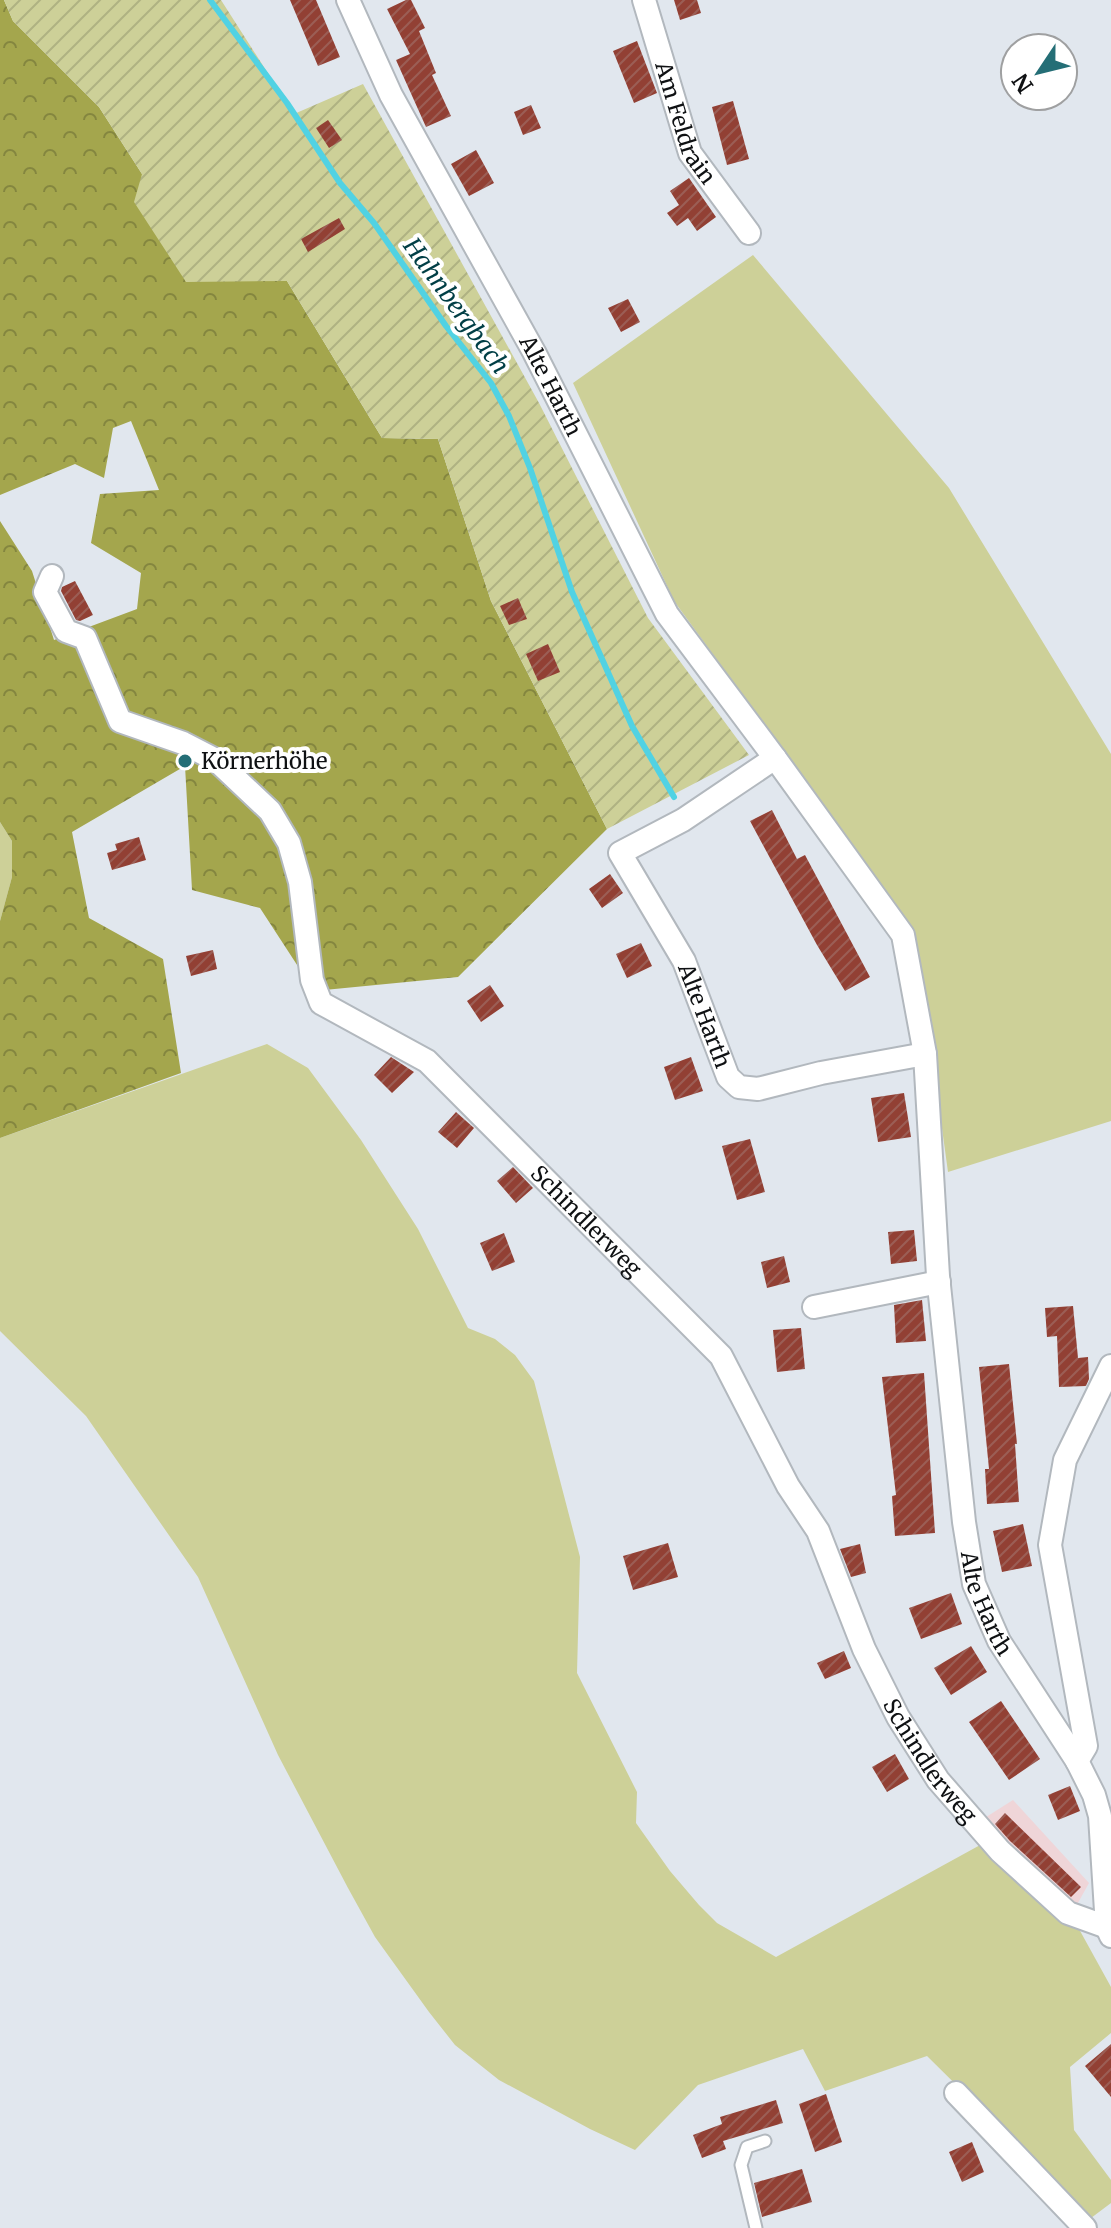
<svg xmlns="http://www.w3.org/2000/svg" width="1111" height="2228" font-family="Merriweather,serif">
<style>
.industrial{fill:#efd5d8}
.grass{fill:#cdd098}
.forest{fill:url(#forest-crowns)}
.garden{fill:url(#garden-furrows)}
.lines{fill:none;stroke-linecap:round;stroke-linejoin:round}
.stream{stroke:#51d2e3;stroke-width:6}
.building{fill:url(#building-hatch)}
.service-casing{stroke:#b2b8be;stroke-width:15}
.minor-casing{stroke:#b2b8be;stroke-width:26}
.service{stroke:#fff;stroke-width:11}
.minor{stroke:#fff;stroke-width:22}
.poi-dot{fill:#246e76;stroke:#fff;stroke-width:3}
.labels{text-anchor:middle;stroke-width:8;stroke-linejoin:round;paint-order:stroke}
.street-label{font-size:22px;fill:#0f1113;stroke:#fff}
.poi-label{font-size:22px;fill:#0f1113;stroke:#fff;text-anchor:start}
.water-label{font-size:24px;font-style:italic;fill:#003e45;stroke:#fff}
</style>
<defs>
<pattern id="forest-crowns" width="20" height="18" patternUnits="userSpaceOnUse" patternTransform="scale(2)"><rect width="20" height="18" fill="#a4a64d"/><path d="M2 6a3 3 0 1 1 6 0M12 15a3 3 0 1 1 6 0" fill="none" stroke="#84863f"/></pattern>
<pattern id="garden-furrows" width="10" height="10" patternUnits="userSpaceOnUse" patternTransform="scale(2)"><rect width="10" height="10" fill="#cdd098"/><path d="M-1 1l2-2M0 10L10 0M9 11l2-2" fill="none" stroke="#afb282"/></pattern>
<pattern id="building-hatch" width="6" height="6" patternUnits="userSpaceOnUse" patternTransform="scale(2)"><rect width="6" height="6" fill="#924034"/><path d="M-1 1l2-2M0 6l6-6M5 7l2-2" fill="none" stroke="#9b5e55"/></pattern>
</defs>
<rect width="100%" height="100%" fill="#e1e7ee"/>
<path class="industrial" d="M1013 1800 1089 1883 1074 1910 983 1819Z"/>
<path class="grass" d="M753 255 949 488 1111 754V1121L948 1172 915 932 674 601 573 383Z
M0 822 12 841V877L0 921Z
M267 1044 308 1068 361 1140 418 1229 468 1328 495 1339 515 1355 534 1381 580 1557 577 1673 637 1792 636 1823 670 1871 699 1905 717 1923 776 1957 982 1844 1065 1921 1079 1929 1111 1987V2033L1070 2067 1074 2130 1111 2180V2203L1091 2218 927 2056 825 2091 803 2049 698 2085 635 2150 590 2129 499 2080 455 2045 429 2012 375 1937 348 1888 278 1755 198 1577 86 1416 0 1331V1138Z"/>
<path class="forest" d="M0 0H4L13 21 99 107 142 174 186 281H287L382 438 438 439 491 601 607 829 458 977 314 991 260 908 192 890 185 766 72 832 89 918 163 959 181 1073 0 1138V921L12 877V841L0 822V521L32 571 54 640 137 609 141 573 91 543 100 494 159 490 131 421 113 428 104 478 75 464 0 495Z"/>
<path class="garden" d="M4 0H221L294 114 363 84 539 403 648 618 749 755 607 829 491 601 438 439 382 438 287 281 186 282 134 202 142 174 99 107 13 21Z"/>
<g class="lines">
<path class="stream" d="M210 0 287 103 340 183 374 223 446 326 491 383 509 416 530 468 572 592 632 726 674 797"/>
</g>
<path class="building" d="M290 0H316L340 57 318 66Z
M406 0H411L425 28 419 31 436 73 432 75 451 116 426 127 396 60 410 54 387 9Z
M674 0H697L701 13 680 20Z
M637 41 657 93 634 103 613 51Z
M733 101 749 159 727 165 712 107Z
M531 105 541 128 523 135 514 112Z
M328 120 342 140 329 148 316 128Z
M476 150 494 183 469 196 451 164Z
M689 178 716 217 697 231 688 218 677 226 667 213 679 205 670 191Z
M339 218 345 229 308 252 301 239Z
M628 299 640 322 621 332 608 308Z
M75 581 93 615 80 621 76 620 61 591 62 587Z
M518 598 527 619 509 625 500 606Z
M548 644 560 672 538 681 526 654Z
M772 810 797 859 805 855 870 977 845 991 817 945 750 821Z
M139 837 146 860 112 870 107 853 117 850 115 844Z
M610 874 623 893 602 908 589 889Z
M641 943 652 966 627 978 616 954Z
M213 950 217 969 191 976 186 956Z
M490 985 504 1006 481 1022 467 1001Z
M391 1057 414 1072 392 1093 374 1075Z
M691 1057 703 1091 675 1100 664 1067Z
M904 1093 911 1137 878 1142 871 1098Z
M456 1112 474 1128 457 1148 438 1132Z
M750 1139 765 1192 737 1200 722 1146Z
M513 1167 533 1188 516 1203 497 1181Z
M914 1230 917 1261 891 1264 888 1232Z
M504 1233 515 1262 492 1271 480 1243Z
M784 1256 790 1282 767 1288 761 1262Z
M922 1300 926 1341 896 1343 894 1305Z
M1073 1306 1078 1358 1088 1357 1089 1379 1086 1386 1059 1387 1057 1336 1047 1337 1045 1308Z
M801 1328 805 1369 777 1372 773 1330Z
M1009 1364 1017 1444H1015L1019 1502 987 1504 985 1469H989L979 1367Z
M924 1373 935 1533 895 1536 892 1496 896 1495 882 1377Z
M1023 1524 1032 1566 1002 1572 993 1531Z
M668 1543 678 1577 633 1590 623 1556Z
M860 1544 866 1573 851 1577 840 1549Z
M951 1593 962 1624 921 1639 909 1608Z
M971 1646 987 1672 951 1695 934 1668Z
M844 1651 851 1668 825 1679 817 1663Z
M1001 1701 1040 1759 1009 1780 969 1722Z
M895 1754 909 1779 887 1792 872 1767Z
M1070 1786 1080 1811 1058 1820 1048 1795Z
M1005 1813 1081 1887 1071 1897 1010 1841 995 1824Z
M1111 2044V2097L1085 2066Z
M826 2094 842 2142 815 2152 799 2104Z
M776 2100 783 2123 723 2141 726 2149 702 2158 693 2135 722 2124 720 2117Z
M972 2142 984 2172 962 2182 949 2152Z
M802 2169 812 2202 762 2217 754 2183Z"/>
<g class="lines">
<g class="service-casing">
<path id="service" d="M756 2228 741 2165 747 2147 765 2141"/>
</g>
<g class="minor-casing">
<g id="minor">
<path id="s1" d="M348 0 391 95 534 352 667 614 775 758 903 935 925 1054 938 1276 964 1522 974 1584 999 1641 1077 1761 1094 1795 1100 1816 1107 1927 1111 1936"/>
<path id="s2" d="M644 0 690 153 749 233"/>
<path id="s3" d="M52 576 45 592 66 631 85 638 120 721 183 743 216 760 270 811 289 843 300 882 312 980 321 1003 427 1061 721 1356 788 1486 818 1531 864 1649 898 1717 938 1780 1000 1851 1068 1913 1107 1927"/>
<path id="s4" d="M775 758 683 820 620 853 684 961 728 1077 739 1087 758 1089 821 1073 925 1054"/>
<path d="M814 1307 939 1282"/>
<path d="M1077 1761 1086 1746 1050 1545 1065 1460 1111 1366"/>
<path d="M956 2093 1085 2228"/>
</g>
</g>
<use href="#service" class="service"/>
<use href="#minor" class="minor"/>
</g>
<circle class="poi-dot" cx="185" cy="761" r="8"/>
<g class="labels">
<g class="street-label">
<text dy="8" stroke="none"><textPath href="#s2" startOffset="130">Am Feldrain</textPath></text>
<text dy="8" stroke="none"><textPath href="#s1" startOffset="436">Alte Harth</textPath></text>
<text dy="8" stroke="none"><textPath href="#s4" startOffset="366">Alte Harth</textPath></text>
<text dy="8" stroke="none"><textPath href="#s3" startOffset="898">Schindlerweg</textPath></text>
<text dy="8" stroke="none"><textPath href="#s1" startOffset="1766">Alte Harth</textPath></text>
<text dy="8" stroke="none"><textPath href="#s3" startOffset="1546">Schindlerweg</textPath></text>
</g>
<g class="poi-label">
<text x="201" y="769">Körnerhöhe</text>
</g>
<g class="water-label">
<text transform="translate(456 306) rotate(54)" y="8">Hahnbergbach</text>
</g>
</g>
<g transform="translate(1039 72) rotate(235)"><circle r="38" fill="#ffffff" stroke="#9fa0a1" stroke-width="2"/>
<path d="M0-6L14 30L0 20L-14 30Z" fill="#246e76"/>
<text y="-12" font-size="22" font-weight="bold" text-anchor="middle" fill="#0f1113">N</text>
</g>
</svg>
